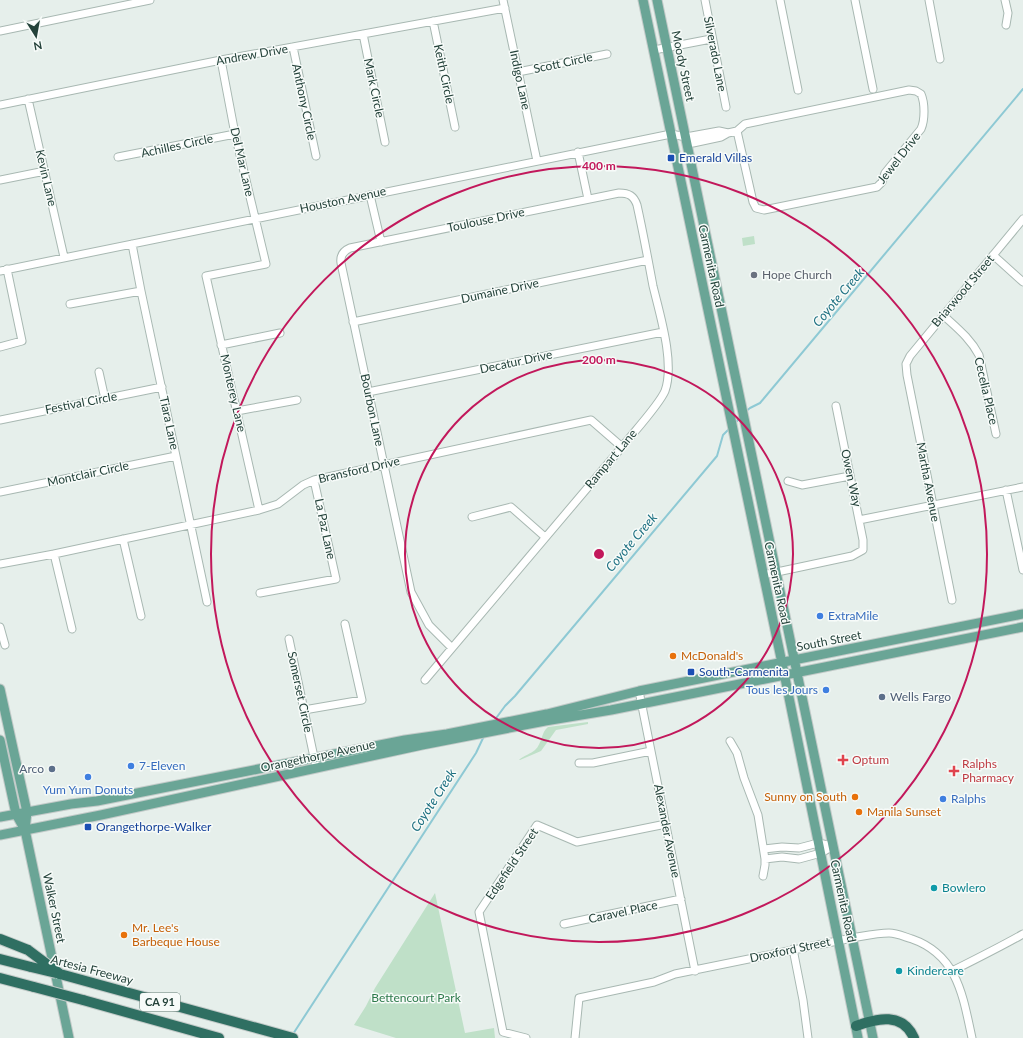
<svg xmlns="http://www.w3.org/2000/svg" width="1023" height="1038" font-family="Lato,sans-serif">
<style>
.green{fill:#bfe0c8}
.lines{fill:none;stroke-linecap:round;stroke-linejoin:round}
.stream{stroke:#8ec9d4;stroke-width:2}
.minor-casing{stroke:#a8b8b2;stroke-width:9}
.major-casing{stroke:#c2cac8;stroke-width:11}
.highway-casing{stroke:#c2cac8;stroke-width:12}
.minor{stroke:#fff;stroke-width:7}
.major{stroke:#6aa596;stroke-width:9}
.highway{stroke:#2f6f62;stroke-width:10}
.highway-bridge-casing{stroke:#c2cac8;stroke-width:12;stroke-linecap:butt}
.highway-bridge{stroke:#2f6f62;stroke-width:10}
.ring{fill:none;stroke:#c2185b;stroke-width:2}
.transit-dot{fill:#1a4fb4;stroke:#f7fbf9;stroke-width:1.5}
.worship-dot{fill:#6b7280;stroke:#f7fbf9;stroke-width:1.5}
.shop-dot{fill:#3f7fe0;stroke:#f7fbf9;stroke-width:1.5}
.food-dot{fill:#e8710a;stroke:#f7fbf9;stroke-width:1.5}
.service-dot{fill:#5c6f8a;stroke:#f7fbf9;stroke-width:1.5}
.health-dot{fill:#e0444e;stroke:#f7fbf9;stroke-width:1.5}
.culture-dot{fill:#0f9aa8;stroke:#f7fbf9;stroke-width:1.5}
.labels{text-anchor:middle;stroke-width:3;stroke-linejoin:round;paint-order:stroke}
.shield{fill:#f7fbf9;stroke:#637a73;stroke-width:1}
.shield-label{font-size:11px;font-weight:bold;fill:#24423a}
.street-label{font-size:12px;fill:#24423a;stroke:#f7fbf9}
.transit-label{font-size:12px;fill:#164399;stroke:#f7fbf9;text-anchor:start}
.worship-label{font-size:12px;fill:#5b616d;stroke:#f7fbf9;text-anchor:start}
.shop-label{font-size:12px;fill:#366cbe;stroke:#f7fbf9;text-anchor:start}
.food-label{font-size:12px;fill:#c56008;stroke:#f7fbf9;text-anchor:start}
.service-label{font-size:12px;fill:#4e5e75;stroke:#f7fbf9;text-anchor:start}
.health-label{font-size:12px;fill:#be3a42;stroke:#f7fbf9;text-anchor:start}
.culture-label{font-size:12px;fill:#0d838f;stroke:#f7fbf9;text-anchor:start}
.park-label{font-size:12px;fill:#2d7a4b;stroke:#f7fbf9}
.water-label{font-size:13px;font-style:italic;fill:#1c6f80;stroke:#f7fbf9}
.centre{fill:#c2185b;stroke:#f7fbf9;stroke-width:2}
.ring-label{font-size:12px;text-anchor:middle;font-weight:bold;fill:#c2185b;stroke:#f7fbf9;stroke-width:3;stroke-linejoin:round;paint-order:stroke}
</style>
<rect width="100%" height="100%" fill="#e6efeb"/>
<path class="green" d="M754 236 755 244 743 246 742 238Z
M588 722V724L556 730 541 751 520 760H519C524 755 531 754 535 750 542 744 541 732 548 727Z
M435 893 465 1033 494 1028 495 1038H396L354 1025 366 1006 375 988Z"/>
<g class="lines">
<path class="stream" d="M745 412 750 408 760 403 1023 89
M734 424 741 417
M494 721 505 706 515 696 717 456 723 435 730 428
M293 1034 476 753 484 736"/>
<g class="minor-casing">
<path id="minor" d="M503 0 537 161
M705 0 726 107
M780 0 798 90
M855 0 873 89
M929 0 940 59
M1005 0 1008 13 1006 25
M433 21 455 127
M0 31 150 0
M363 34 385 142
M293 47 316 156
M654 50 711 39
M221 60 235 134 266 264 206 276 259 510
M518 72 607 54
M28 99 64 257
M0 105 221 60 505 8
M686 137 693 143 721 137 728 133 737 131 745 124 909 90 916 91 921 94C925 103 925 120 921 129L885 173 882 182 877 187 764 210 756 208 753 202 737 131
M578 152 588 199
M118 157 235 134
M0 180 45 171
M370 195 381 242
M132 244 141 291 207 602
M993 255 1023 282
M0 271 671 134 686 137 719 131 728 133
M70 304 141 291
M943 315C957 328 970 338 979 355L996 434
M353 322 648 260
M221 345 280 333
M0 347 22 341 7 269
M99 372 105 399
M368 392 663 332
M237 411 297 400
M0 420 162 387
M788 481 802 485 850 476
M1006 490 1023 570
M0 492 176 456
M472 517 511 507 545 537
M859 520 1023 487
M123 539 141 616
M54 554 72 629
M0 564 54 554 259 510 278 504 303 485 314 480 591 420 622 447
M763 575 852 556 863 550V540L836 406
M260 593 336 579 314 480
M952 600 907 375 906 364 910 356 1023 219
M0 627 5 645
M289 639 315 762
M425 680 622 447C633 433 659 405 665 391 675 363 660 315 653 286 648 259 643 232 637 205 634 196 629 193 619 193L350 248C343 251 340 256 341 263L411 592 429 625 452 648
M639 691 695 971
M304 710 362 700 345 624
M730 741 737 753 744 778 758 815 765 859V865L763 876
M579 763H593L651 751
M764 849 782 847 799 848 818 843 833 846
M765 859 782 857 799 859 821 853 833 846
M564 924 681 899
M793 949 803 1000 808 1038
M952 971C976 959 1000 947 1023 934
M526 1038 503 1032 479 912 537 825 577 842 666 824
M575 1038 579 998 654 982 675 974 852 938C864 936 877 933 889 933 897 933 905 937 912 939 958 955 963 997 972 1038"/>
</g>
<g class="major-casing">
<path id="major" d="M643 0 782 663 858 1038
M657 0 873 1038
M0 689 27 812 25 830 69 1038
M0 740 16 814 25 830
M0 817 71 804 97 801 405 740 447 734 547 714 639 691 1023 614
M0 835 101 815 422 745 545 721 611 710 1023 627"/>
</g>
<g class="highway-casing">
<path id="highway" d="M0 939 28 950
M0 959 31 967
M60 974 293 1038
M0 978 34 987
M83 1000 219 1038
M856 1026C877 1018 903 1012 914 1038"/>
</g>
<use href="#minor" class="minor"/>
<use href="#major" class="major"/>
<use href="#highway" class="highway"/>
<g class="highway-bridge-casing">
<path id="highway-bridge" d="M28 950 60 974
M31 967 56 973
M34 987 83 1000"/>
</g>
<use href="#highway-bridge" class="highway-bridge"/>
</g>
<g class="ring">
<circle cx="599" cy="554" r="194"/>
<circle cx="599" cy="554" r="388"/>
</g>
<g class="transit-dot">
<rect x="667" y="154" width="8" height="8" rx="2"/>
<rect x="687" y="668" width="8" height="8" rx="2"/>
<rect x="84" y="823" width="8" height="8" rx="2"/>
</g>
<circle class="worship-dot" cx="754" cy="275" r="4"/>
<g class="shop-dot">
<circle cx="820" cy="616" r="4"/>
<circle cx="826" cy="690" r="4"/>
<circle cx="131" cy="766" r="4"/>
<circle cx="88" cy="777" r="4"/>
<circle cx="943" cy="799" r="4"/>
</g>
<g class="food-dot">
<circle cx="673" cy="656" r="4"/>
<circle cx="855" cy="797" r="4"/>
<circle cx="859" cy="812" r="4"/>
<circle cx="124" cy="935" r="4"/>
</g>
<g class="service-dot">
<circle cx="882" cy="697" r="4"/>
<circle cx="52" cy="769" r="4"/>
</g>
<g class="health-dot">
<path d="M841 754h4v4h4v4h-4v4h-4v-4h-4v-4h4z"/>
<path d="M952 765h4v4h4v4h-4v4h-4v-4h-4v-4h4z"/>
</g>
<g class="culture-dot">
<circle cx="934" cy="888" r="4"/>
<circle cx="899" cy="971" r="4"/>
</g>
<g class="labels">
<rect class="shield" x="140" y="993" width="40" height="18" rx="3"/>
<g class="shield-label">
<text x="160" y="1006">CA 91</text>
</g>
<g class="street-label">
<text transform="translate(715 54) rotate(79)" y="4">Silverado Lane</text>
<text transform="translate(252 55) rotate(-10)" y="4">Andrew Drive</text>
<text transform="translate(563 63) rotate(-12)" y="4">Scott Circle</text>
<text transform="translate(683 66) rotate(78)" y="4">Moody Street</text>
<text transform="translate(444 74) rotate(78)" y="4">Keith Circle</text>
<text transform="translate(520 80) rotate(78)" y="4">Indigo Lane</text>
<text transform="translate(374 88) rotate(78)" y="4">Mark Circle</text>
<text transform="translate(304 102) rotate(78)" y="4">Anthony Circle</text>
<text transform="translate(177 146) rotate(-12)" y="4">Achilles Circle</text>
<text transform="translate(899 158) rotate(-52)" y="4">Jewel Drive</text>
<text transform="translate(242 162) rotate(77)" y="4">Del Mar Lane</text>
<text transform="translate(46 178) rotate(77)" y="4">Kevin Lane</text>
<text transform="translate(343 200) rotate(-12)" y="4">Houston Avenue</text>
<text transform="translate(486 220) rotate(-12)" y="4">Toulouse Drive</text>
<text transform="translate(711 266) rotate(78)" y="4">Carmenita Road</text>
<text transform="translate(500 291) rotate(-12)" y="4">Dumaine Drive</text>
<text transform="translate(963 291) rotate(-50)" y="4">Briarwood Street</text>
<text transform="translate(516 362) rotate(-12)" y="4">Decatur Drive</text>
<text transform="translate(986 391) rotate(77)" y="4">Cecelia Place</text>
<text transform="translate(233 393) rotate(77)" y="4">Monterey Lane</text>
<text transform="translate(81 403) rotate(-11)" y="4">Festival Circle</text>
<text transform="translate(372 410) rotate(78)" y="4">Bourbon Lane</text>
<text transform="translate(169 423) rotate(78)" y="4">Tiara Lane</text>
<text transform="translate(611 459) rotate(-50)" y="4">Rampart Lane</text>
<text transform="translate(359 470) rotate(-13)" y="4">Bransford Drive</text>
<text transform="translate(88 474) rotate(-12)" y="4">Montclair Circle</text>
<text transform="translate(851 478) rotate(78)" y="4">Owen Way</text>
<text transform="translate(928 482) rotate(79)" y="4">Martha Avenue</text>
<text transform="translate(325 529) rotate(78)" y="4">La Paz Lane</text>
<text transform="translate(777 583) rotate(78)" y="4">Carmenita Road</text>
<text transform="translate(829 641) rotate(-11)" y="4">South Street</text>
<text transform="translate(300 692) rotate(78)" y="4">Somerset Circle</text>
<text transform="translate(318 756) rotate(-12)" y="4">Orangethorpe Avenue</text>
<text transform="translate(667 831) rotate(79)" y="4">Alexander Avenue</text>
<text transform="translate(512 864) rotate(-56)" y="4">Edgefield Street</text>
<text transform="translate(843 901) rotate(78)" y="4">Carmenita Road</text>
<text transform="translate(54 908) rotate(78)" y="4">Walker Street</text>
<text transform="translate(623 912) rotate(-12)" y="4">Caravel Place</text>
<text transform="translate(790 950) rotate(-12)" y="4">Droxford Street</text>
<text transform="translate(92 970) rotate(15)" y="4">Artesia Freeway</text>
</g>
<g class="transit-label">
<text x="679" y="162">Emerald Villas</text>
<text x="699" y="676">South-Carmenita</text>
<text x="96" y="831">Orangethorpe-Walker</text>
</g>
<g class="worship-label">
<text x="762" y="279">Hope Church</text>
</g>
<g class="shop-label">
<text x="828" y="620">ExtraMile</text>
<text x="818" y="694" text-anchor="end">Tous les Jours</text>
<text x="139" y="770">7-Eleven</text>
<text x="88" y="794" text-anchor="middle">Yum Yum Donuts</text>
<text x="951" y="803">Ralphs</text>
</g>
<g class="food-label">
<text x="681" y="660">McDonald's</text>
<text x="847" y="801" text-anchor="end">Sunny on South</text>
<text x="867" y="816">Manila Sunset</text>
<text x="132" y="932">Mr. Lee's<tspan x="132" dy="14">Barbeque House</tspan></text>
</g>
<g class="service-label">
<text x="890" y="701">Wells Fargo</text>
<text x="44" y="773" text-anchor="end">Arco</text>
</g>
<g class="health-label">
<text x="852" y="764">Optum</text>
<text x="962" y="768">Ralphs<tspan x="962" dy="14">Pharmacy</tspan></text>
</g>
<g class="culture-label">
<text x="942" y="892">Bowlero</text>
<text x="907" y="975">Kindercare</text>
</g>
<g class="park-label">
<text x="416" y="1002">Bettencourt Park</text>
</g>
<g class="water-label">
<text transform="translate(838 297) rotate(-50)" y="5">Coyote Creek</text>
<text transform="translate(631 542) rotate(-50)" y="5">Coyote Creek</text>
<text transform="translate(433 800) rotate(-57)" y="5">Coyote Creek</text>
</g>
</g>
<circle cx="599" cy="554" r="6" class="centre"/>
<g class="ring-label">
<text x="599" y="170">400 m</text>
<text x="599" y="364">200 m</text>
</g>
<g transform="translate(36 36) rotate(169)" stroke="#f7fbf9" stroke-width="3" paint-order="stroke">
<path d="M0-3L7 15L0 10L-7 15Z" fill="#24423a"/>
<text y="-6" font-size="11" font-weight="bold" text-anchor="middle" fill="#24423a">N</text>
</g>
</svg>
